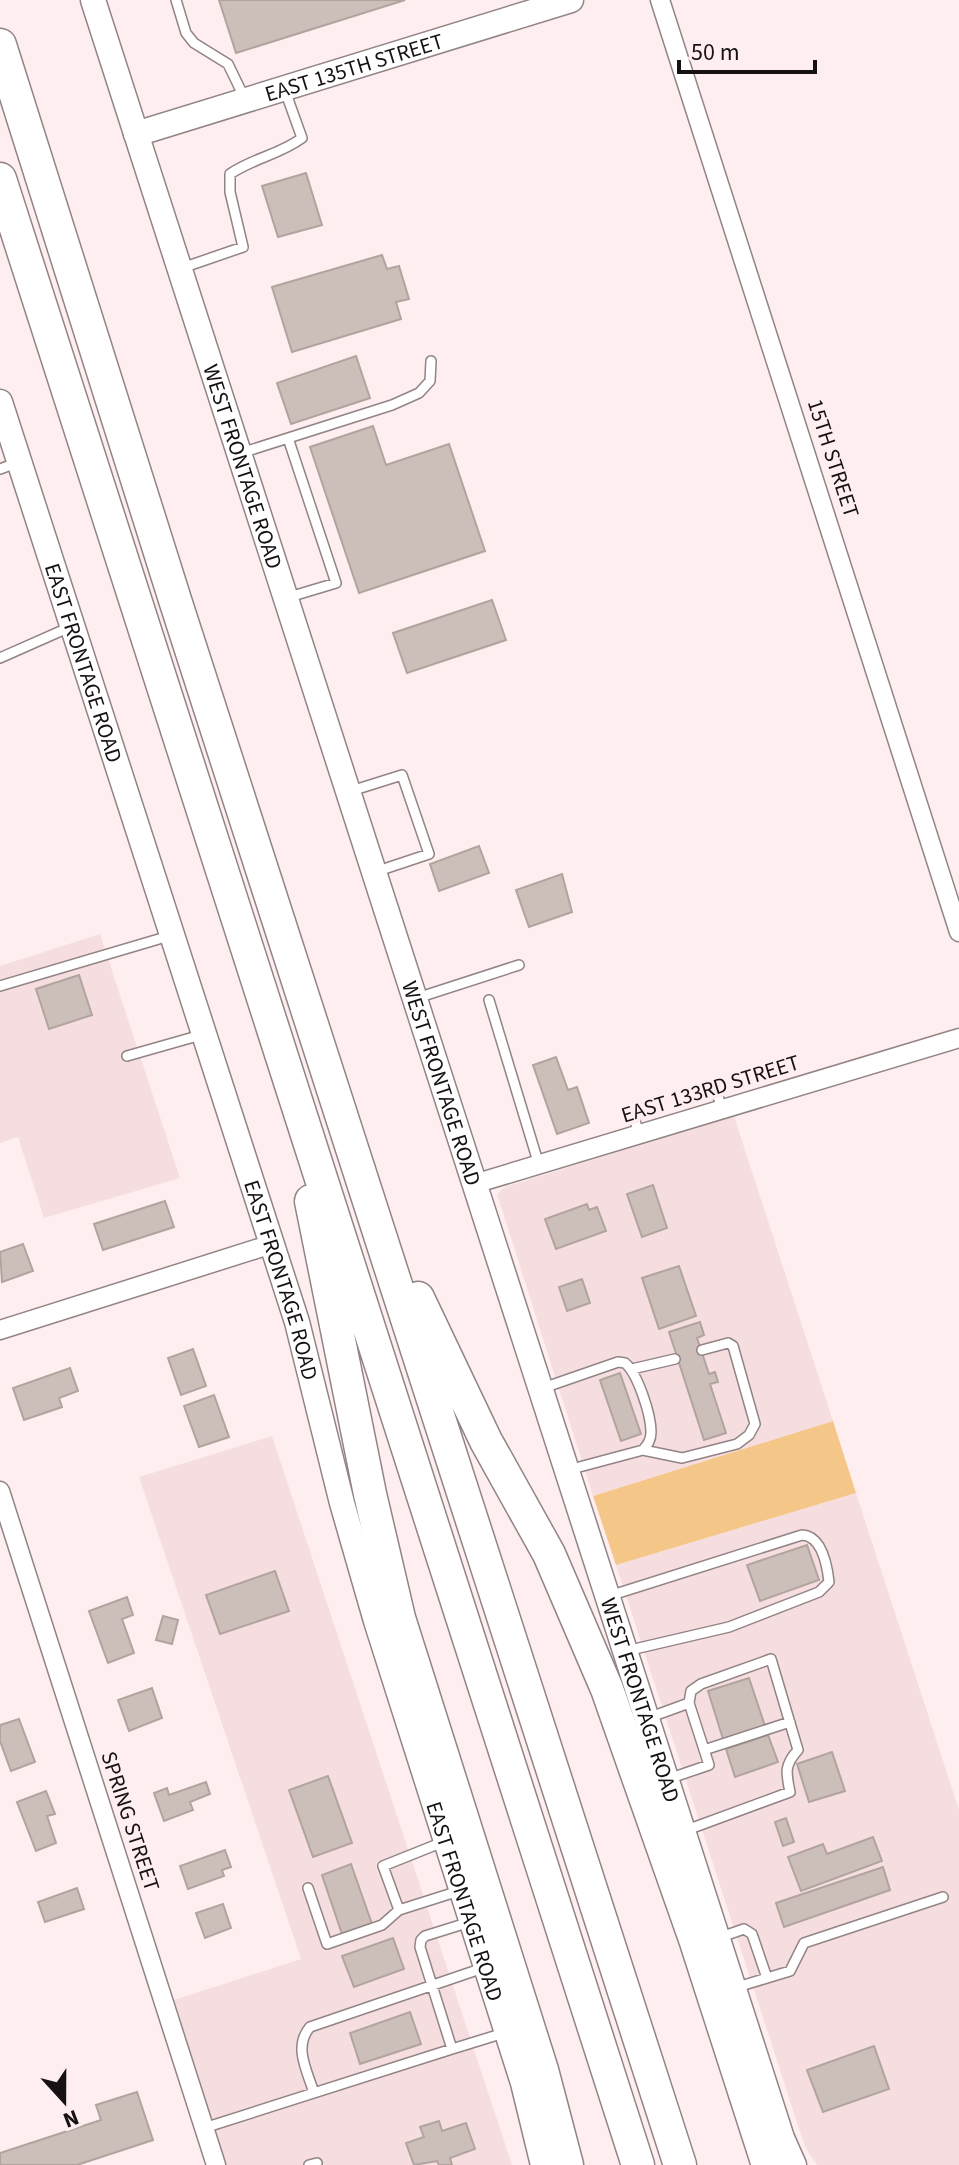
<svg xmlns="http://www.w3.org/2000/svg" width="959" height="2165" font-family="'Source Sans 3',sans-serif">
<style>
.built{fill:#f6dee0}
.green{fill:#f4c789}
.building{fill:#ccbeb8;stroke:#b1a49e;stroke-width:2}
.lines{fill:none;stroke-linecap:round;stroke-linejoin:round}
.lane-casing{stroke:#928485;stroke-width:12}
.street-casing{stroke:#928485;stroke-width:21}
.secondary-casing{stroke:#928485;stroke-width:27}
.highway-casing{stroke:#928485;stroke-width:35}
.lane{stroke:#fff;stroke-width:9}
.street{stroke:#fff;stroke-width:18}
.secondary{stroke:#fff;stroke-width:24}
.highway{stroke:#fff;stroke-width:32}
.labels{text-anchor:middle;stroke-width:8;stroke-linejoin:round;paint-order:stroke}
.street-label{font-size:22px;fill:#161112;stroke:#feeef0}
</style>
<rect width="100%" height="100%" fill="#feeef0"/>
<path class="built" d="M100 934 180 1178 44 1218 18 1137 0 1143V966Z
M734 1116 833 1421 593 1496 497 1194 505 1187Z
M272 1436 512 2165H226L174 2000 301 1959 139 1477Z
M856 1493 959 1810V2165H817L805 2147 616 1565Z"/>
<path class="green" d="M833 1421 856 1493 616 1565 593 1496Z"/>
<path class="building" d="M219 0H405L236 53Z
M306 173 322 225 278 237 262 186Z
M382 255 387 269 399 266 409 299 396 302 401 319 292 352 272 287Z
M356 356 370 398 291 424 277 383Z
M373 426 386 465 449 444 485 551 359 593 310 447Z
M492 600 506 640 407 673 393 633Z
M479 846 489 873 439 891 430 864Z
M562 874 572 912 529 927 516 890Z
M79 975 92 1015 49 1029 36 989Z
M556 1057 568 1090 577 1087 589 1123 557 1134 533 1065Z
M653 1185 667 1228 642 1237 627 1194Z
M165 1201 174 1227 103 1250 94 1224Z
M587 1204 589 1210 597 1207 606 1231 556 1249 545 1219Z
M23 1244 33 1271 2 1282 0 1252Z
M679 1266 696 1316 659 1329 642 1278Z
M582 1279 590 1303 567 1311 559 1287Z
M700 1322 704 1335 697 1338 709 1374 715 1372 718 1382 710 1384 726 1433 704 1440 669 1332Z
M193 1349 206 1386 181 1395 168 1358Z
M70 1368 78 1391 59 1398 62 1407 24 1420 13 1388Z
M620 1373 641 1434 621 1441 600 1380Z
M214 1395 229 1437 199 1447 184 1406Z
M807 1545 819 1580 760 1601 747 1565Z
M275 1571 289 1611 220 1634 206 1595Z
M127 1597 133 1615 122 1619 134 1653 108 1663 89 1611Z
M163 1616 178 1620 172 1644 156 1640Z
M749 1678 765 1726 723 1739 708 1691Z
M152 1688 162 1718 129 1731 118 1700Z
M19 1719 35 1762 11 1771 0 1741V1725Z
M768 1735 778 1762 735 1777 726 1749Z
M832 1752 845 1791 809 1802 797 1764Z
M328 1776 352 1843 313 1857 289 1790Z
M206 1782 210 1794 190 1802 193 1810 164 1821 154 1793 167 1788 169 1795Z
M46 1791 55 1814 47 1816 56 1843 36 1851 17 1802Z
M786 1818 794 1842 783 1846 775 1822Z
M873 1837 882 1861 801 1891 788 1857 823 1844 827 1854Z
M225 1850 231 1867 222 1870 224 1876 188 1889 180 1866Z
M351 1864 372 1924 342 1934 322 1875Z
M883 1867 890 1890 784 1927 776 1903Z
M77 1888 84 1909 45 1922 38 1902Z
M223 1904 231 1928 205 1938 196 1913Z
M393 1938 404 1969 354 1987 342 1956Z
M410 2012 421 2044 360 2064 350 2033Z
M874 2046 889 2089 823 2112 807 2070Z
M137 2092 153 2140 77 2165H0V2153L101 2120 96 2105Z
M439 2121 442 2131 466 2123 475 2149 450 2158 452 2165H439L437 2161 414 2165 406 2143 424 2137 420 2127Z"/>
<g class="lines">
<g class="lane-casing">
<path id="lane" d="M176 0 186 33 194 43 228 64 244 97
M182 268 243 247 230 192V174C253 158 279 155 302 138L284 88
M241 453 392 405 419 393 430 381 431 361
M0 469 19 462
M286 598 336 583 288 438
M0 658 70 627
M351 791 402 775 429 854 375 872
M0 986 169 936
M417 998 519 965
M489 1000 539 1165
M127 1056 201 1035
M715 1087 722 1109
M633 1113 639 1135
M632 1369 675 1359
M543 1388 618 1362 625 1363C638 1374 651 1415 651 1432 651 1440 648 1444 643 1450L568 1470
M643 1450 682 1458 737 1444 749 1435 755 1424 733 1346 728 1343 702 1350
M609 1596 802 1535C822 1536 827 1564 829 1582L819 1592 729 1627 626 1651
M648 1718 689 1703 709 1765 668 1779
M704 1750 790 1722
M684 1831 790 1792C786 1773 784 1765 798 1750L771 1659 701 1684 691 1691 689 1703
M443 1842 383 1866 399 1910 462 1890
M308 1888 327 1944 382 1925 399 1910
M470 1922 425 1936 421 1940 420 1947 452 2049 504 2033
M718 1938 744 1929 752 1934 767 1978 734 1988
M767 1978 790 1971 804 1943 943 1897
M314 2093C307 2070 293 2047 310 2027L483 1968
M204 2128 452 2049
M309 2165 317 2163"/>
</g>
<g class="street-casing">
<path id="street" d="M660 0 959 932
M474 1184 959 1038
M0 1330 272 1244
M0 1491 216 2165"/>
</g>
<g class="secondary-casing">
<g id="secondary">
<path id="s1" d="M93 0 782 2138 794 2165"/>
<path id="s2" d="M136 134 571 0"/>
<path id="s3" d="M0 402 297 1322 342 1503 376 1621 523 2083 543 2165"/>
</g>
</g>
<g class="highway-casing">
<path id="highway" d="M0 45 176 603 680 2165
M0 179 638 2165
M311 1201 370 1494 399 1618 542 2070 567 2165
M418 1298 486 1441 549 1554 607 1689 696 1942 768 2165"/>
</g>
<use href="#lane" class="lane"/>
<use href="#street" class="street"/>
<use href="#secondary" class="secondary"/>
<use href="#highway" class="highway"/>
</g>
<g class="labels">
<g class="street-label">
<text dy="8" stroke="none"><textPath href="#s2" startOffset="228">EAST 135TH STREET</textPath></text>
<text transform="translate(834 458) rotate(72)" y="8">15TH STREET</text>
<text dy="8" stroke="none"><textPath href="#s1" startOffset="490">WEST FRONTAGE ROAD</textPath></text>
<text dy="8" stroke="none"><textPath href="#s3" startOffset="274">EAST FRONTAGE ROAD</textPath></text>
<text dy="8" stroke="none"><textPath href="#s1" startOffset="1138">WEST FRONTAGE ROAD</textPath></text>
<text transform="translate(710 1088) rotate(-17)" y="8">EAST 133RD STREET</text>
<text dy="8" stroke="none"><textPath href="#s3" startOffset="922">EAST FRONTAGE ROAD</textPath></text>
<text dy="8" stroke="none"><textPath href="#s1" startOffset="1786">WEST FRONTAGE ROAD</textPath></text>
<text transform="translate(131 1821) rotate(72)" y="8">SPRING STREET</text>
<text dy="8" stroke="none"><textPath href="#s3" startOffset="1570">EAST FRONTAGE ROAD</textPath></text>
</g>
</g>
<g transform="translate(64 2101) rotate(159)" stroke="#feeef0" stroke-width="6" paint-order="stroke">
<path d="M0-6L14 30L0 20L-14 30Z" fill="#161112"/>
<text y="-12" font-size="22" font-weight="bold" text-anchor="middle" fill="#161112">N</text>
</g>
<path d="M679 60v12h136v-12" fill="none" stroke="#161112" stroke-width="4"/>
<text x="691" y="60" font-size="24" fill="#161112" stroke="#feeef0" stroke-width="6" paint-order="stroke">50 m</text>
</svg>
